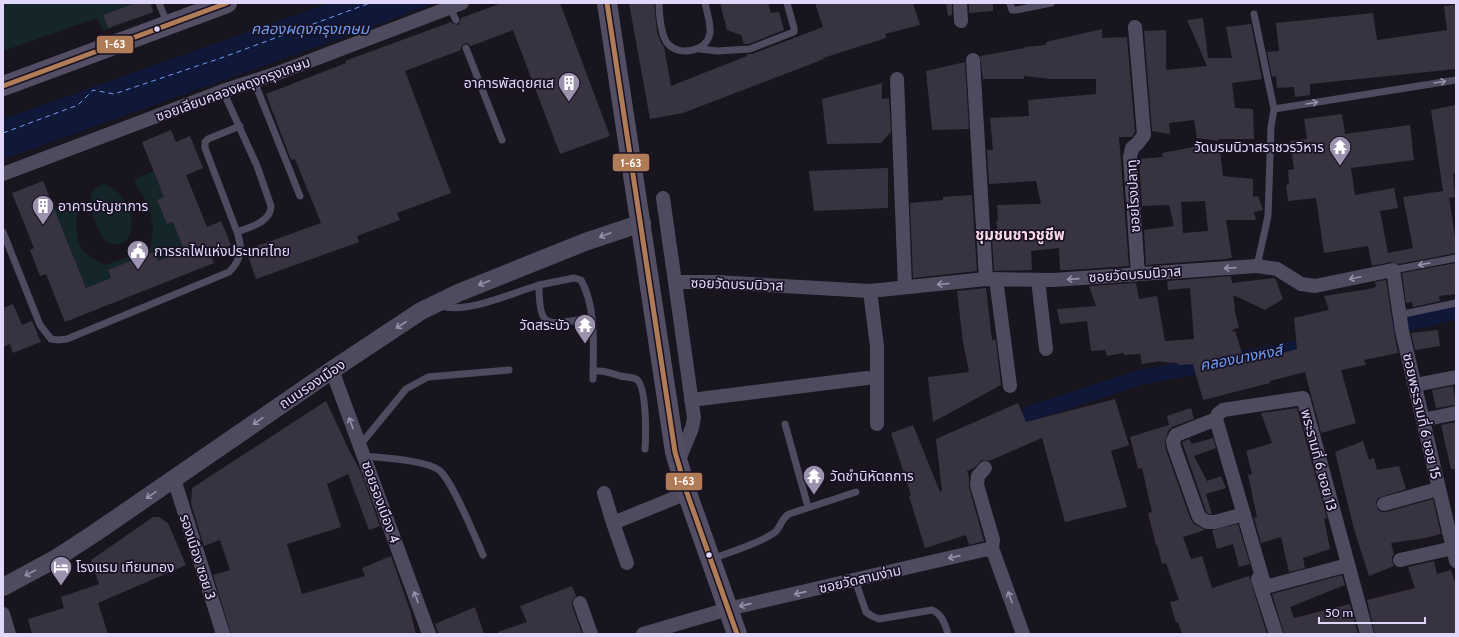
<svg xmlns="http://www.w3.org/2000/svg" width="1459" height="637" font-family="Cabin,'Noto Sans Thai',sans-serif">
<style>
.green{fill:#15262a}
.water{fill:#10183a}
.lines{fill:none;stroke-linecap:round;stroke-linejoin:round}
.canal{stroke:#10183a;stroke-width:15}
.ferry{stroke:#709ef0;stroke-width:1;stroke-dasharray:5 4;stroke-linecap:butt}
.building{fill:#383341;fill-rule:evenodd}
.service{stroke:#4f4b5f;stroke-width:7}
.minor{stroke:#4f4b5f;stroke-width:14}
.tertiary{stroke:#4f4b5f;stroke-width:18}
.secondary{stroke:#544e65;stroke-width:20}
.bus-1-casing{stroke:#171123;stroke-width:8}
.bus-1{stroke:#b07c57;stroke-width:5}
.oneway{stroke:#9891ad}
.bus-dot{fill:#e1d7fb;stroke:#171123;stroke-width:1.5}
.labels{text-anchor:middle;stroke-width:3.5;stroke-linejoin:round;paint-order:stroke}
.poi-label{font-size:14px;fill:#e1d7fb;stroke:#171123;text-anchor:start}
.street-label{font-size:14px;fill:#e1d7fb;stroke:#171123}
.water-label{font-size:15px;font-style:italic;fill:#709ef0;stroke:#171123}
.neighbourhood-label{font-size:15px;font-weight:bold;fill:#fbd8e8;stroke:#171123}
.line-badge{stroke:#171123;stroke-width:1.5}
.badge-label{font-size:11px;text-anchor:middle;font-weight:bold;fill:#fff}
</style>
<rect width="100%" height="100%" fill="#18151f"/>
<path class="green" d="M3 3H151L154 12 102 31 97 18 3 51Z
M153 171 159 185 167 196 157 200 167 224 173 222 184 250 158 261 154 251 108 270 111 278 86 288 54 208 78 200C77 218 72 244 89 256 94 260 100 262 105 265L150 249 153 228 149 206 134 180Z
M104 184C123 189 138 218 129 236 126 244 112 248 106 241 97 233 87 203 92 192 95 187 99 186 104 184Z"/>
<path class="water" d="M329 3H434L358 32 3 159V119Z"/>
<g class="lines">
<path class="canal" d="M1373 330 1411 323 1456 312
M1028 414 1138 378 1281 351 1317 343"/>
<path class="ferry" d="M3 133 78 105 93 90 114 94 221 58 370 3"/>
</g>
<path class="building" d="M136 3H150L153 12 108 28 103 15Z
M502 3H560L610 136 560 154 513 30 471 46 467 43 464 44 461 47V50L405 71 451 193 397 213 400 220 357 236 359 242 256 279 249 258 260 254 257 246 321 223 295 159 291 160 266 94 346 63 345 61 451 22 454 24 458 25 460 22 461 18Z
M629 3H654L657 32 661 43 664 47 671 86 747 56V54H752L823 27 815 3H913L920 25 885 34 886 38 823 58 824 59 683 113 650 119Z
M720 3H768L771 13 779 12 784 30 749 44H744L741 35 727 30Z
M946 3H952V15L948 16Z
M969 3H993V11L969 13Z
M1456 5V69L1310 84V95L1295 97 1294 87 1277 88 1276 76 1272 77 1267 52 1279 51 1276 23 1373 13 1377 40 1447 30 1444 6Z
M1203 18 1208 58H1232L1226 27 1251 24 1262 79 1232 83 1235 108 1253 109 1254 139H1218V141L1197 138 1194 120 1169 123 1170 134 1152 131 1144 31 1166 30V70L1207 66 1187 20Z
M1102 29V38L1127 37 1135 132 1132 137H1119L1129 266 1069 270H1060L1059 248 1031 251 1032 270 994 271 992 239H999L996 221H998L997 205 1041 204 1036 181 989 184 987 150H993L990 118 1029 116 1028 100 1096 94V79H1052L1024 76V79H983L980 56 1025 48V47L1046 45V42Z
M965 62 969 129 932 130 926 71Z
M882 83V99L889 98 891 132 881 143 827 144 822 99Z
M1456 105V173L1453 174 1455 197 1449 198 1456 243V253L1399 264 1391 262 1372 266 1368 246 1324 253 1316 198 1288 201 1286 185 1289 184 1288 170 1294 169 1290 141 1307 139 1304 119 1342 114 1345 134 1410 125 1414 160 1351 168 1355 195 1394 188 1398 208 1380 211 1388 253 1413 248 1403 197 1443 191 1431 110Z
M171 130 176 142 190 136 203 168 186 175 207 227 221 221 231 245 210 254 214 263 65 322 46 274 40 276 30 250 34 248 12 193 43 181 86 288 111 278 108 270 155 251 158 261 184 250 173 222 167 224 157 200 164 197 142 142Z
M1219 142 1223 176 1253 179V197L1258 196 1263 210 1254 212 1256 220H1226L1232 258H1227L1228 259 1146 265 1144 230 1174 226 1169 205 1142 206 1139 159 1163 157 1162 153ZM1205 201 1208 231 1183 233 1181 202Z
M888 168V208L814 211 809 171Z
M972 195 977 271 913 278 910 203 943 200V197Z
M1456 263V294L1439 296 1440 301 1413 307 1412 302 1406 303 1402 273Z
M1231 276 1232 283 1275 278 1283 299 1265 310 1233 295 1235 307H1234L1239 328 1234 329 1231 332 1235 331 1244 360 1275 355 1297 349 1294 318 1329 310 1324 296 1369 289 1376 287 1375 282 1386 280 1394 332 1398 353 1364 360 1366 365 1341 370 1356 423 1321 433 1305 372 1270 381V383L1203 400 1193 364 1178 365V363L1161 362V361L1142 364 1140 354 1124 355V353L1107 356 1105 350 1091 351 1087 321 1060 324 1057 309 1096 306 1089 286 1136 283 1139 299 1157 296 1165 341 1194 339 1190 288 1168 290 1167 281Z
M986 288 992 340 995 339 996 342 1001 385 933 422 928 377 969 372 963 342 957 291Z
M13 304 22 325 32 321 41 342 13 353 10 344 3 347V308Z
M1438 330 1440 346 1415 350 1411 333Z
M1453 386 1456 405 1436 408 1432 390Z
M1115 399 1129 445 1111 451 1127 507 1065 522 1042 438 989 461 982 460 974 468 967 471 969 477V487L984 541 969 545 966 535 925 548 909 496 911 495 891 433 913 425 940 492 942 491 936 439 1018 403 1026 422Z
M326 401 349 450 361 472 380 526 369 530 348 474 327 484 341 527 287 544 302 594 365 576 362 568 391 556 410 610 416 634H231L213 575 230 570 220 540 204 546 191 504 192 488Z
M1191 408 1194 419 1172 427 1168 431 1165 442 1166 450 1191 520 1194 524 1205 530 1183 537 1191 559 1202 556 1212 588 1249 576 1267 634H1182L1178 622 1176 623 1170 602 1179 600 1166 563 1162 564 1157 545H1156L1148 513 1152 512 1142 468 1138 469 1130 437 1169 425 1167 416Z
M1297 408 1327 518 1324 519 1330 549 1303 558 1305 568 1289 572 1281 537 1261 543 1254 518 1257 517 1248 475 1252 474 1246 451 1272 443 1261 413Z
M1456 422V469H1451L1441 425Z
M1213 438 1216 448 1194 456 1207 481 1221 476 1226 488 1206 494 1212 514H1209L1206 511 1182 442 1189 439 1192 444Z
M1363 441 1369 460 1374 458 1377 470 1399 466 1406 489 1378 498 1376 502 1378 510 1382 512H1386L1433 499 1441 534 1425 538 1391 543 1394 554 1392 557V561L1394 566 1369 576 1354 529 1335 452Z
M153 517H159L168 523 186 565 98 603 108 634H32L28 619 64 608 61 597 99 584 91 560Z
M1238 524 1250 564 1239 567 1233 544 1217 549 1212 530Z
M1434 561 1437 574 1451 570 1456 586V633L1375 634 1367 600 1415 588 1408 567Z
M1342 575 1345 585 1290 607 1294 618 1350 604 1358 634H1284L1272 594Z
M572 586 576 596 572 601V605L582 634H498V632L527 622 520 606Z
M475 607 484 634H439L435 624Z"/>
<g class="lines">
<path class="service" d="M159 3 167 23
M659 3C659 13 661 37 668 44 680 57 707 51 710 33 711 26 707 11 705 3
M1010 3 1012 10H1016L1051 3
M450 8 456 20
M1254 14 1274 109 1271 127 1268 216 1257 266
M466 48 502 140
M700 49 717 51 750 49 791 33 794 32V28L787 3
M254 81 300 196
M1274 109 1456 80
M3 232 40 325 51 339 58 340 67 339 229 272C241 260 243 249 237 232 250 227 271 222 271 206L257 166 223 91
M237 232 205 148V142L208 139 240 126
M1393 270 1456 258
M539 285 574 278 581 280C597 309 593 347 593 379
M440 306C469 314 511 293 539 285 539 293 539 313 545 319 552 327 582 319 592 317
M1399 315 1456 303
M593 371C602 370 611 373 620 376 625 377 631 377 636 379 647 385 646 436 645 449
M785 424 808 507
M360 445 406 389 428 377 509 370
M364 456C382 458 425 460 439 470 452 480 475 537 483 555
M712 559C732 551 756 545 774 533 781 528 781 518 789 514L856 492
M855 580 866 612 872 616 879 619 932 610C942 614 945 624 948 634"/>
<path class="minor" d="M960 3 961 21
M1135 27 1144 135 1137 144 1132 148 1130 157 1138 274
M973 60 986 279
M897 79 905 287
M3 174 223 91 278 73 462 3
M663 198 675 282
M996 279 1010 386
M1038 280 1046 349
M870 291 877 346V424
M332 370 429 634
M1415 385 1456 377
M691 400 867 378
M1216 419 1176 435 1173 441 1174 447 1199 517 1207 522H1215L1244 514
M1423 420 1456 413
M678 462 692 428 694 418 675 282H715L870 291 986 279 1053 280 1257 266 1277 269 1301 284 1315 286 1393 270 1402 331 1456 561
M985 468 978 476 977 485 993 540 992 548 1023 634
M174 479 223 634
M604 493 613 523 627 563
M1384 504 1438 489
M613 523 687 493
M1400 560 1453 548
M1348 565 1265 587 1216 419 1218 414 1223 410 1303 398 1367 634
M1258 579 1276 634
M580 603 591 634
M3 614 9 634
M643 634 728 609 992 548"/>
<path class="tertiary" d="M3 587 55 559 95 533 332 370 421 311 458 293 585 242 642 223"/>
<path class="secondary" d="M607 3 675 452 687 493 737 634
M3 86 227 3"/>
<g class="bus-1-casing">
<path id="bus-1" d="M607 3 675 452 687 493 737 634
M3 86 227 3"/>
</g>
<use href="#bus-1" class="bus-1"/>
</g>
<defs><path id="oneway-shaft" d="M-6 0H5M1.5-3L5.5 0L1.5 3" fill="none" stroke-width="1.6" stroke-linecap="round" stroke-linejoin="round"/></defs>
<g class="oneway">
<use href="#oneway-shaft" transform="translate(1440 82) rotate(-9)"/>
<use href="#oneway-shaft" transform="translate(1312 103) rotate(-9)"/>
<use href="#oneway-shaft" transform="translate(605 235) rotate(160)"/>
<use href="#oneway-shaft" transform="translate(1424 264) rotate(170)"/>
<use href="#oneway-shaft" transform="translate(1230 268) rotate(176)"/>
<use href="#oneway-shaft" transform="translate(1355 278) rotate(168)"/>
<use href="#oneway-shaft" transform="translate(1073 279) rotate(176)"/>
<use href="#oneway-shaft" transform="translate(484 283) rotate(159)"/>
<use href="#oneway-shaft" transform="translate(943 284) rotate(175)"/>
<use href="#oneway-shaft" transform="translate(401 325) rotate(147)"/>
<use href="#oneway-shaft" transform="translate(258 421) rotate(145)"/>
<use href="#oneway-shaft" transform="translate(351 423) rotate(-110)"/>
<use href="#oneway-shaft" transform="translate(151 495) rotate(145)"/>
<use href="#oneway-shaft" transform="translate(954 557) rotate(167)"/>
<use href="#oneway-shaft" transform="translate(30 573) rotate(152)"/>
<use href="#oneway-shaft" transform="translate(800 593) rotate(167)"/>
<use href="#oneway-shaft" transform="translate(416 597) rotate(-110)"/>
<use href="#oneway-shaft" transform="translate(1010 597) rotate(-110)"/>
<use href="#oneway-shaft" transform="translate(745 605) rotate(167)"/>
</g>
<defs>
<g id="building-pin" transform="scale(1.15)"><path d="M0 17L-7.5 6A9.5 9.5 0 1 1 7.5 6Z" fill="#9b93ae" stroke="#171123"/><path d="M-4-6H4V6H1V3H-1V6H-4ZM-2.5-4.3h1.7v1.8h-1.7ZM.8-4.3h1.7v1.8H.8ZM-2.5-1h1.7V.8h-1.7ZM.8-1h1.7V.8H.8Z" fill="#fff"/></g>
<g id="temple-pin" transform="scale(1.15)"><path d="M0 17L-7.5 6A9.5 9.5 0 1 1 7.5 6Z" fill="#9b93ae" stroke="#171123"/><path d="M0-6L5-2H3V0L6.5 2.5H4V6H1.5V3h-3V6H-4V2.5H-6.5L-3 0V-2H-5Z" fill="#fff"/></g>
<g id="civic-pin" transform="scale(1.15)"><path d="M0 17L-7.5 6A9.5 9.5 0 1 1 7.5 6Z" fill="#9b93ae" stroke="#171123"/><path d="M-.6-6.5H3V-4.5H.6V-3L4-1V1h2V6H-6V1h2V-1L-.6-3ZM-1.2 2.5V6h2.4V2.5Z" fill="#fff"/></g>
<g id="hotel-pin" transform="scale(1.15)"><path d="M0 17L-7.5 6A9.5 9.5 0 1 1 7.5 6Z" fill="#9b93ae" stroke="#171123"/><path d="M-6-4.5h1.5V1H6V5H4.5V3h-9V5H-6ZM-4 0a1.8 1.8 0 1 1 3.6 0ZM.5 0V-2.5h3Q6-2.5 6 0Z" fill="#fff"/></g>
</defs>
<g fill-rule="evenodd">
<use href="#building-pin" x="569" y="83"/>
<use href="#temple-pin" x="1340" y="147"/>
<use href="#building-pin" x="43" y="206"/>
<use href="#civic-pin" x="138" y="251"/>
<use href="#temple-pin" x="585" y="325"/>
<use href="#temple-pin" x="814" y="476"/>
<use href="#hotel-pin" x="61" y="567"/>
</g>
<g class="bus-dot">
<circle cx="157" cy="29" r="3.5"/>
<circle cx="709" cy="555" r="3.5"/>
</g>
<g class="labels">
<g class="poi-label">
<text x="554" y="88" text-anchor="end">อาคารพัสดุยศเส</text>
<text x="1324" y="152" text-anchor="end">วัดบรมนิวาสราชวรวิหาร</text>
<text x="58" y="211">อาคารบัญชาการ</text>
<text x="154" y="256">การรถไฟแห่งประเทศไทย</text>
<text x="570" y="330" text-anchor="end">วัดสระบัว</text>
<text x="830" y="481">วัดชำนิหัตถการ</text>
<text x="76" y="572">โรงแรม เทียนทอง</text>
</g>
<g class="street-label">
<text transform="translate(233 89) rotate(-20)" y="5">ซอยเลียบคลองผดุงกรุงเกษม</text>
<text transform="translate(1133 196) rotate(-93)" y="5">ซอยโรงปลาทู</text>
<text transform="translate(1135 274) rotate(-4)" y="5">ซอยวัดบรมนิวาส</text>
<text transform="translate(737 284) rotate(2)" y="5">ซอยวัดบรมนิวาส</text>
<text transform="translate(312 384) rotate(-34)" y="5">ถนนรองเมือง</text>
<text transform="translate(1422 416) rotate(77)" y="5">ซอยพระรามที่ 6 ซอย 15</text>
<text transform="translate(1319 460) rotate(75)" y="5">พระรามที่ 6 ซอย 13</text>
<text transform="translate(381 502) rotate(70)" y="5">ซอยรองเมือง 4</text>
<text transform="translate(198 557) rotate(72)" y="5">รองเมือง ซอย 3</text>
<text transform="translate(860 579) rotate(-13)" y="5">ซอยวัดสามง่าม</text>
</g>
<g class="water-label">
<text x="310" y="34">คลองผดุงกรุงเกษม</text>
<text transform="translate(1241 358) rotate(-11)" y="5">คลองนางหงส์</text>
</g>
<g class="neighbourhood-label">
<text x="1020" y="240">ชุมชนชาวชูชีพ</text>
</g>
</g>
<g class="line-badge">
<rect x="96" y="35" width="38" height="19" rx="4" fill="#b07c57"/>
<rect x="612" y="153" width="38" height="19" rx="4" fill="#b07c57"/>
<rect x="665" y="472" width="38" height="19" rx="4" fill="#b07c57"/>
</g>
<g class="badge-label">
<text x="115" y="48">1-63</text>
<text x="631" y="167">1-63</text>
<text x="684" y="485">1-63</text>
</g>
<rect width="1459" height="637" fill="none" stroke="#e1d7fb" stroke-width="8"/>
<path d="M1319 617v6h106v-6" fill="none" stroke="#e1d7fb" stroke-width="2"/>
<text x="1325" y="617" font-size="12" fill="#e1d7fb" stroke="#171123" stroke-width="3" paint-order="stroke">50 m</text>
</svg>
